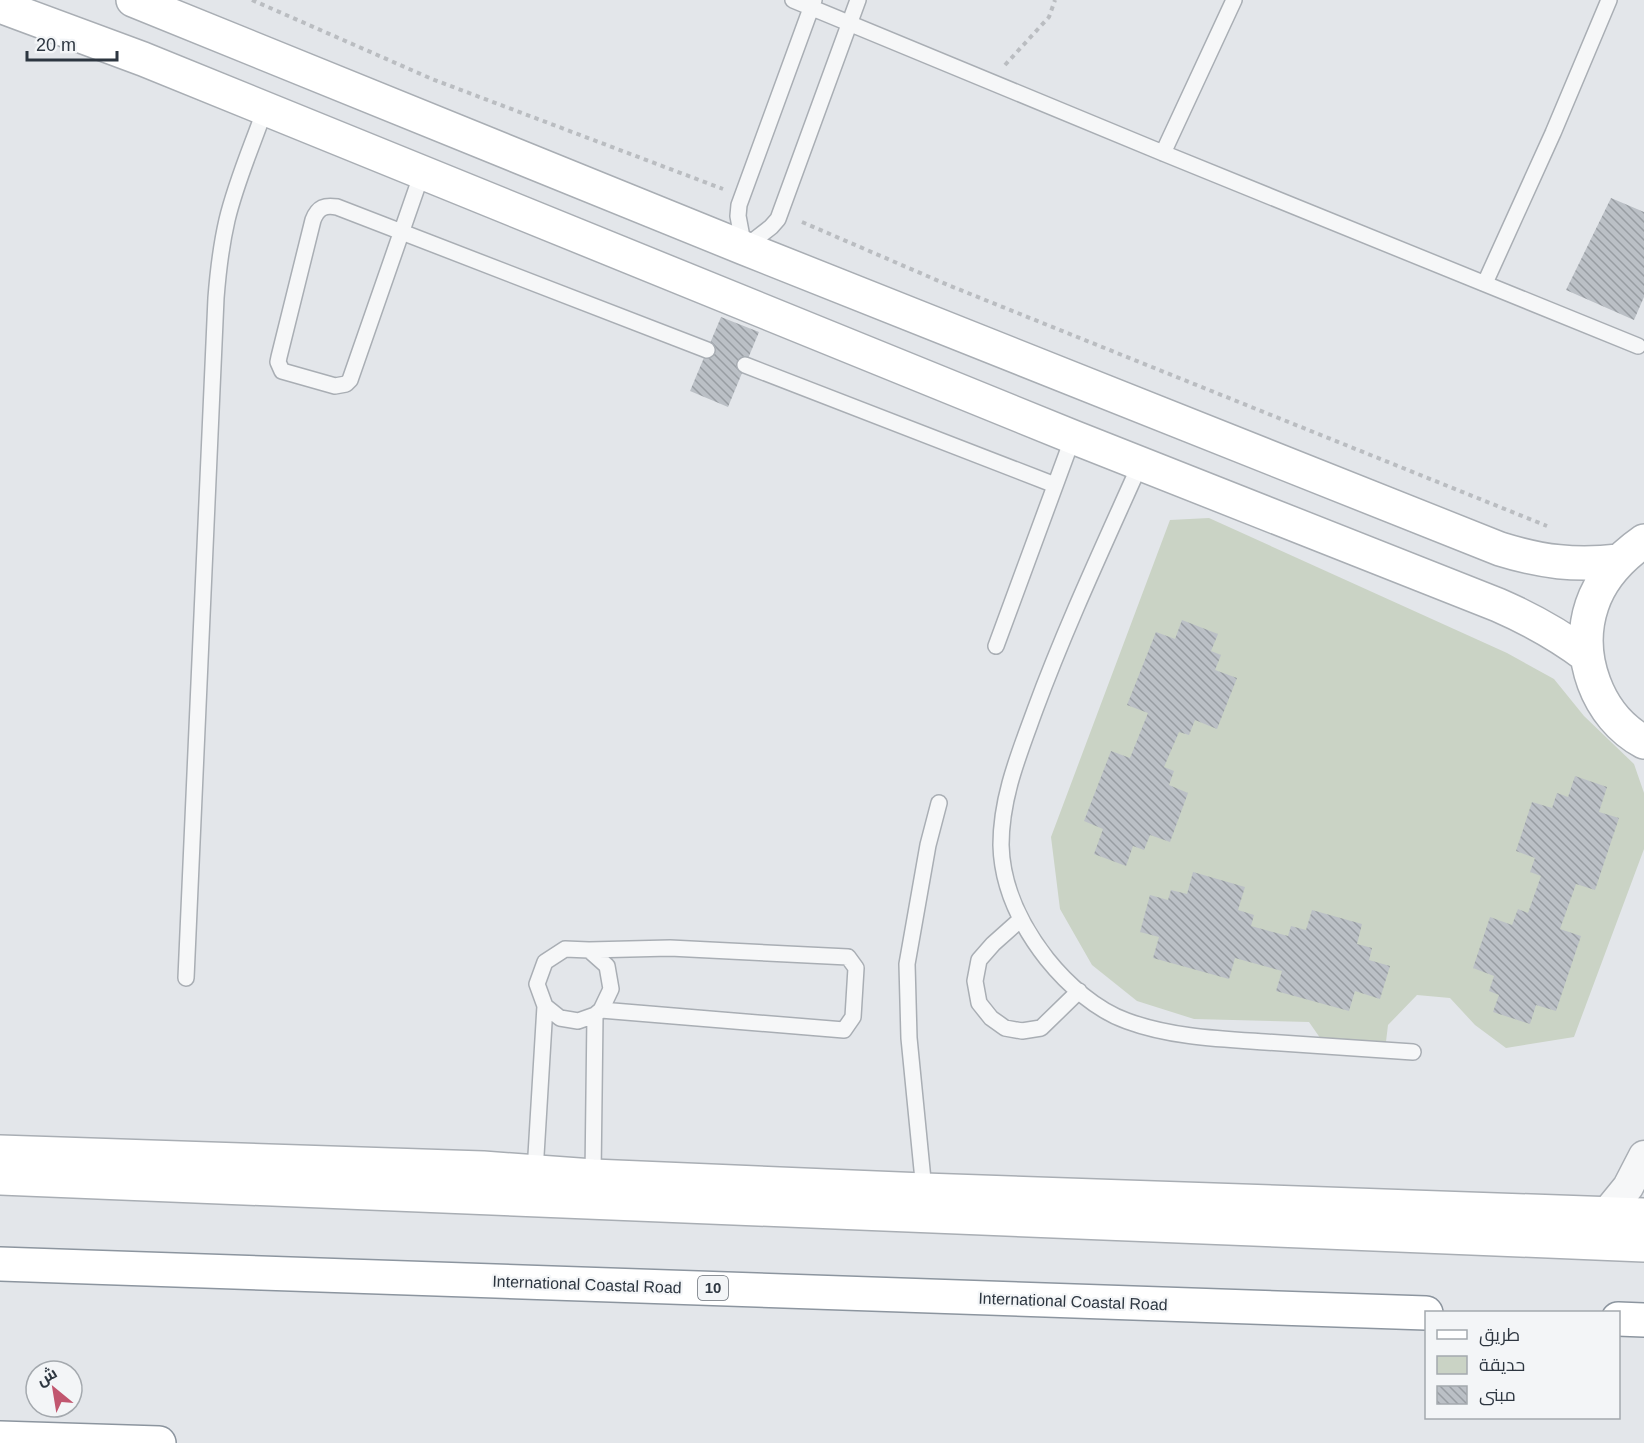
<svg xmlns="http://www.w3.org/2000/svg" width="1644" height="1443" font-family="Helvetica,Cairo,sans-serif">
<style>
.green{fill:#cad3c5}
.building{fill:url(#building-back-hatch)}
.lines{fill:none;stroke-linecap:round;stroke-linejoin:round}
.lane-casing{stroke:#a9aeb4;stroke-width:18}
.street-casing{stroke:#a9aeb4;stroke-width:33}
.secondary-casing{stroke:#a9aeb4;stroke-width:36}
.highway-casing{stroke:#8c959f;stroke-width:36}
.path{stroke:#babdc1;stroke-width:4;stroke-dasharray:4.5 4.5;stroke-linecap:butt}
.lane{stroke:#f6f7f8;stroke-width:15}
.street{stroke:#f6f7f8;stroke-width:30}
.secondary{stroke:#fff;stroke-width:33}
.highway{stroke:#fff;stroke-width:33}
.labels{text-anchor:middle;stroke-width:4.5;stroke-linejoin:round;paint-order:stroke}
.shield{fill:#f3f5f7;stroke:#686f77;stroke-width:1.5}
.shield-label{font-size:15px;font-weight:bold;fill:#2d3640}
.street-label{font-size:16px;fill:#2d3640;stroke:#f3f5f7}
</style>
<defs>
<pattern id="building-back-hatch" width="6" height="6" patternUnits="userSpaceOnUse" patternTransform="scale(1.5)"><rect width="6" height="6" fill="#bbc0c6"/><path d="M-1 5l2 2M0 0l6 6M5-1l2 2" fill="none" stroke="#989da2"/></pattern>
</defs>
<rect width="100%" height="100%" fill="#e3e6ea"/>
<path class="green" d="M1209 518 1507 653 1554 679 1584 716 1634 764 1644 793V849L1574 1037 1506 1048 1475 1025 1450 998 1417 995 1388 1025 1385 1050 1325 1045 1309 1022 1194 1019 1137 1001 1092 965 1060 909 1051 837 1170 520Z"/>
<path class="building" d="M1611 198 1644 212V297L1634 320 1566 290Z
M721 317 759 332 728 407 690 391Z
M1182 620 1218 634 1211 651 1221 655 1215 670 1237 678 1217 729 1195 720 1189 735 1179 732 1164 767 1174 771 1169 785 1188 793 1170 842 1150 835 1144 850 1133 846 1126 866 1094 854 1103 829 1084 821 1111 751 1130 758 1148 713 1127 705 1156 632 1175 639Z
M1575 776 1607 787 1599 812 1619 818 1595 890 1576 884 1560 929 1581 936 1556 1011 1536 1005 1530 1024 1493 1012 1499 995 1489 991 1494 976 1473 968 1490 917 1512 925 1518 909 1528 913 1541 876 1530 872 1535 858 1516 851 1532 802 1552 808 1557 793 1568 797Z
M1193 872 1245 887 1238 910 1254 915 1251 926 1288 936 1291 926 1306 930 1312 910 1362 924 1357 944 1372 948 1369 960 1390 966 1380 999 1355 991 1349 1011 1276 991 1282 971 1235 958 1229 979 1153 958 1159 937 1140 932 1150 895 1168 900 1171 890 1187 894Z"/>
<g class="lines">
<g class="lane-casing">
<path id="lane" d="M793 0 1163 153 1638 346
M814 0 739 205 738 216 744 248 771 227 778 219 858 0
M1163 153 1234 0
M422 173 350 380 346 384 335 386 282 371 278 362 279 357 313 220C318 207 325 205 337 207L707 350
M1485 283 1553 133 1609 0
M745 365 1055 485
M1141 462C1104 545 1066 626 1035 710 1019 754 1001 797 1001 845 1002 887 1022 927 1047 959 1067 984 1096 1010 1127 1021 1170 1037 1219 1039 1265 1042 1314 1045 1363 1049 1413 1052
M996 646 1073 437
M1021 919 993 944 979 960 975 981 979 1003 991 1018 1005 1028 1022 1031 1041 1028 1079 991
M589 950 670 948 848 957 856 968 853 1017 844 1030 601 1010
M186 978 216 298C218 272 221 246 227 220 236 182 252 146 265 109
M535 1172 545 1006 537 984 545 962 565 949 589 950 607 966 611 989 601 1010 595 1015 578 1021 560 1018 545 1006
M593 1176 595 1015
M924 1190 909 1038 907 964 928 845 939 803"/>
</g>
<g class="street-casing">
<path id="street" d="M1606 1214 1628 1187 1644 1156"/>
</g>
<g class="secondary-casing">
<path id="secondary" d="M133 0 744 248 1500 549C1542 562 1575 566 1619 561
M0 6 143 59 1073 437 1498 605C1530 619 1559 635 1587 656
M1644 541C1621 557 1601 578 1592 605 1575 655 1597 717 1644 742
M0 1152 483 1168 593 1176 924 1190 1644 1215
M0 1178 1644 1245"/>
</g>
<g class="highway-casing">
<path id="highway" d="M0 1264 1426 1313
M1618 1319 1644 1320
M0 1438 159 1443"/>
</g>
<path class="path" d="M252 0 432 79 723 189
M1005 65 1049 17 1055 0
M802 222 948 285 1547 526"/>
<use href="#lane" class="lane"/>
<use href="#street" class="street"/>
<use href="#secondary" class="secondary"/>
<use href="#highway" class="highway"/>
</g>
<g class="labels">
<rect class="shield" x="698" y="1276" width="30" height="24" rx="4.5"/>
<g class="shield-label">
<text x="713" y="1293">10</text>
</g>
<g class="street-label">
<text transform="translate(587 1284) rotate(2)" y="6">International Coastal Road</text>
<text transform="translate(1073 1301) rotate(2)" y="6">International Coastal Road</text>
</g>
</g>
<rect x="1425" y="1311" width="195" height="108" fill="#f3f5f7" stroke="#a4a9ae" stroke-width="1.5"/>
<rect x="1437" y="1330" width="30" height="9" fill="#ffffff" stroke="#a4a9ae" stroke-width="1.5"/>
<text x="1479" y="1341" font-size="18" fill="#2d3640">طريق</text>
<rect x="1437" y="1356" width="30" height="18" fill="#cad3c5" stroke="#a4a9ae" stroke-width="1.5"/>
<text x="1479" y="1371" font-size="18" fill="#2d3640">حديقة</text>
<rect x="1437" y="1386" width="30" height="18" fill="url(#building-back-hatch)" stroke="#a4a9ae" stroke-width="1.5"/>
<text x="1479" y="1401" font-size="18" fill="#2d3640">مبنى</text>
<g transform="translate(54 1389) rotate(330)"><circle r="28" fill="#f3f5f7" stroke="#a4a9ae" stroke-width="1.5"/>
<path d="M0-4.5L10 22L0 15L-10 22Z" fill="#c1566f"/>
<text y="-9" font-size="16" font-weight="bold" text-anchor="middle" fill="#2d3640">ش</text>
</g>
<path d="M27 51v9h90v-9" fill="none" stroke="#2d3640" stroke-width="3"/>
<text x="36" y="51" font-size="18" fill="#2d3640" stroke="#f3f5f7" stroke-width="4.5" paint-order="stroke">20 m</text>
</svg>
